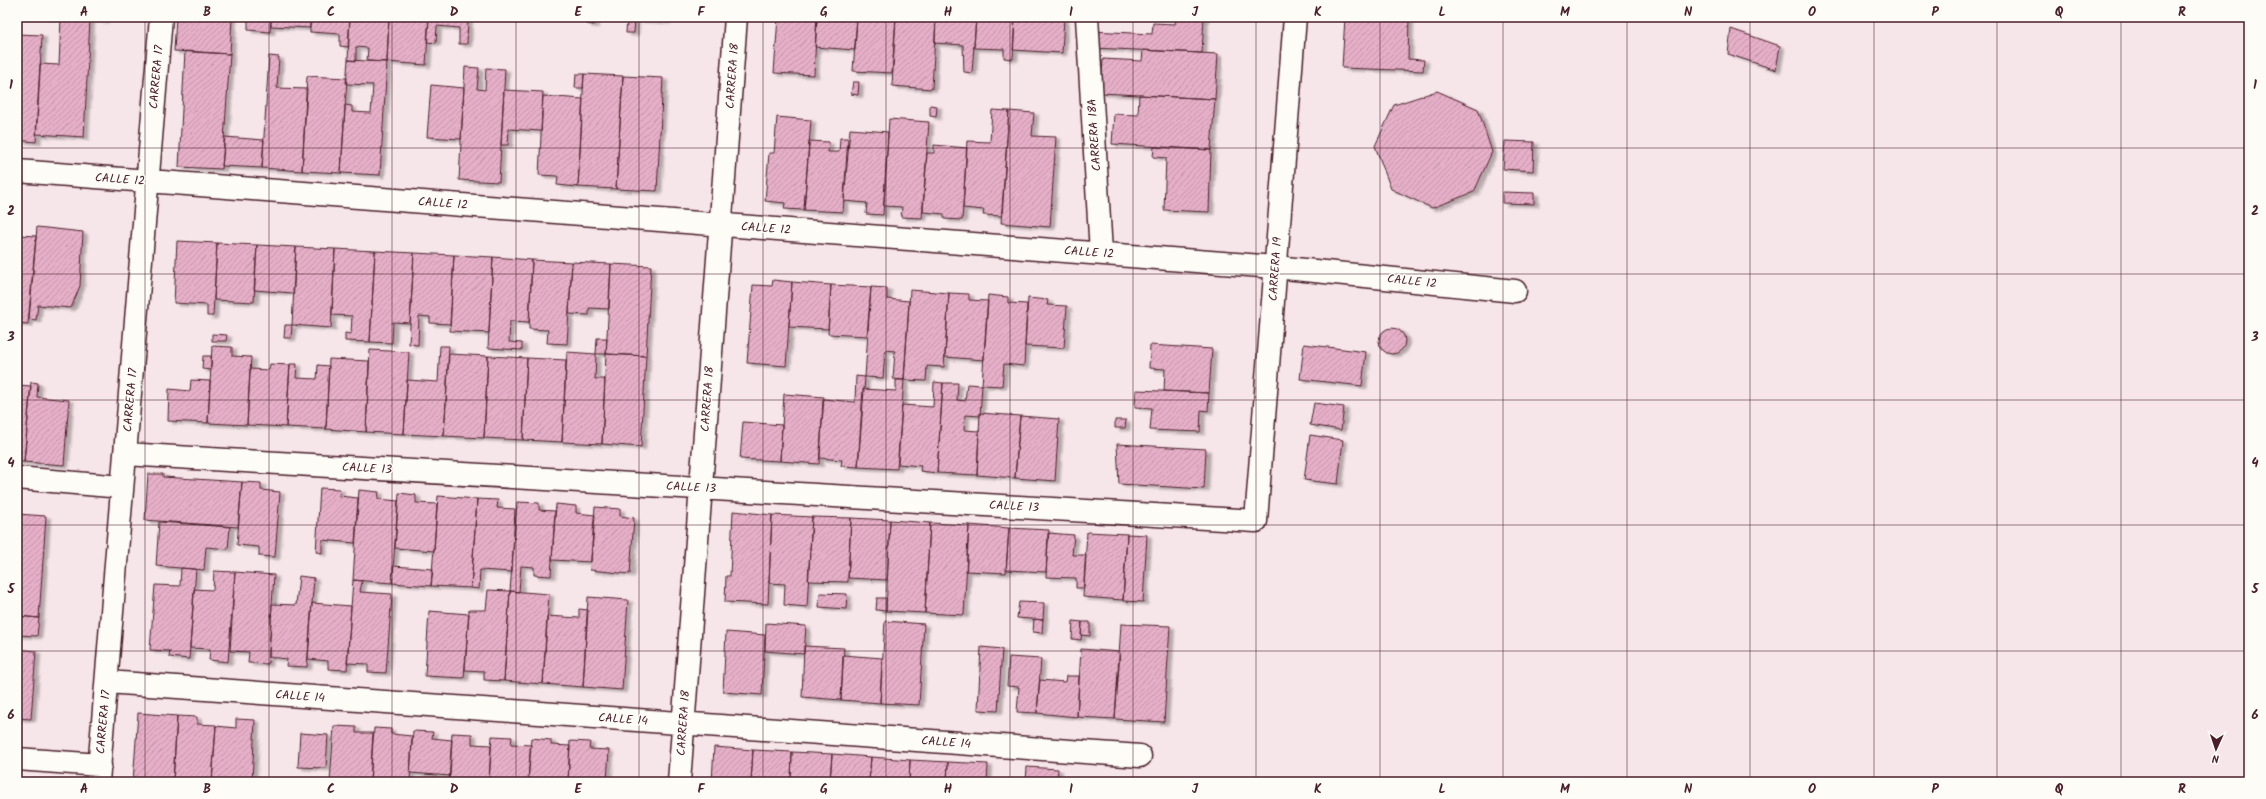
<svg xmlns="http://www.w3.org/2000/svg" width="2266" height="799" font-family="Kalam,sans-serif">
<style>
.building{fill:url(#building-hatch);stroke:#4a1f2b;filter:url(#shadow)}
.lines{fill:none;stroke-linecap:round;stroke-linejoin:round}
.minor-casing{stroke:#4a1f2b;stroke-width:25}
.minor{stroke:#fdfcf7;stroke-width:22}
.grid{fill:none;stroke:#4a1f2b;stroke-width:1;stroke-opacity:0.55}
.labels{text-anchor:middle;stroke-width:3;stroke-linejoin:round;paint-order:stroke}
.street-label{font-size:12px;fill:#4a1f2b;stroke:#fdfcf7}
.neatline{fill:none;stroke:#4a1f2b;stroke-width:1.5}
.grid-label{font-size:13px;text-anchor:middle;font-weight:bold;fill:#4a1f2b}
</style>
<defs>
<pattern id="building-hatch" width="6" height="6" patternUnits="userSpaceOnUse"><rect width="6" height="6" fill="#e5afc7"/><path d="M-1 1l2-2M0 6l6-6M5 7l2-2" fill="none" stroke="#c696ab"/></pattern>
<filter id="shadow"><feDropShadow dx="4.5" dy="2.5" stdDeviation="1" flood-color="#0004"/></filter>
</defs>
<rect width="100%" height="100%" fill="#f6e5e9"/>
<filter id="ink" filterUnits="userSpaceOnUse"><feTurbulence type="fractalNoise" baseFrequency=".025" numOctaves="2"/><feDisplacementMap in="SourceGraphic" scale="8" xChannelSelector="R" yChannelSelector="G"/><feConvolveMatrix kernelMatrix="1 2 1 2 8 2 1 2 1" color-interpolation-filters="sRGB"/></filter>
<g filter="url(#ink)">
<path class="building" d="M43 17H104V20Z
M176 17H232L230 54 174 51Z
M248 17H271L270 32 248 30Z
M271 17H310V28L271 26Z
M310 17H350L348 47 340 46V34L310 32Z
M350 17H389L387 62 367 61 368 48 356 47V61L348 60Z
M389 17H429L426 65 387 62Z
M429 17H468L467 44H459V28L437 26 436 43 427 42Z
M587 17H594V25L587 24Z
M627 17H666V21L635 19 634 33H626Z
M778 17H817L814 75 774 73Z
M817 17H857L855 50 815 47Z
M857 17H896L892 73 853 71Z
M896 17H936L932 89 892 86Z
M936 17H976L972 73 964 72 963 45 935 43Z
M976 17H1015L1013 59 1004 58V49L974 48Z
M1015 17H1064L1062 53 1013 50Z
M1176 17H1204L1202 53 1093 48 1092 31 1152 34 1153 23 1175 24Z
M1345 17H1409L1408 59 1424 60 1423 71 1342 68Z
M61 18 90 20 84 137 36 134 40 64 59 65Z
M1731 29 1780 46 1776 70 1728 54Z
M17 34 42 35 36 142 17 140Z
M1143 50 1218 54 1215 99 1101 93 1103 59 1142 61Z
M185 51 230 54 222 169 179 167Z
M269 56 279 57 277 88 307 89 302 171 262 168Z
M348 60 387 62 380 175 341 173 345 105 352 106V112L371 113 373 85 346 84Z
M465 67 479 68 477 89 485 90 486 68 505 69 499 182 459 180Z
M576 74H584L583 88H575Z
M584 74 623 76 616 189 578 187Z
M307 76 347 78 341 173 302 171Z
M623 76 663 78 657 191 616 189Z
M853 82H859L858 95 851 94Z
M431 85 464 88 461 139 427 137Z
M504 90 543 92 541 131 509 129 508 145H501Z
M1437 91 1478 109 1492 152 1474 192 1432 208 1391 189 1375 146 1394 105Z
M1139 95 1215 99 1211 150 1112 144 1114 114 1138 115Z
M543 96 583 99 578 187 557 185 558 176 539 175Z
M930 105 937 106 936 117 930 116Z
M992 110 1009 111 1002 216 983 215 984 210 963 208 967 141 990 142Z
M1009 111 1034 113 1032 136 1056 137 1050 227 1001 223Z
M777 117 811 120 804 210 784 209 785 203 765 201 769 153H774Z
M889 119 929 122 922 218 901 217 902 207 884 206Z
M850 129 888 132 883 215 866 214 867 203 844 201Z
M225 137 264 140 262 168 222 166Z
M840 138H848L843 212 804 210 809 141 829 142 828 152H839Z
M1505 141 1534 142 1533 171 1503 169Z
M934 145 967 148 962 220 944 219V214L923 212 927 153H934Z
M1154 147 1211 150 1209 212 1164 210 1166 158 1153 157Z
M1502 192 1534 193V204L1502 203Z
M37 227 83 232 80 286 71 308 38 305 36 320 29 319Z
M17 235 36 236 28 324 17 323Z
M177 241 217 243 213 316H207V305L174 303Z
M217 243 257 245 254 302 214 300Z
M257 245 296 247 293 293 254 290Z
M296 247 335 249 331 328 292 325Z
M335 249 375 251 370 342 345 341V333L351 334 352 316 332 315Z
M375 251 414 253 410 323 393 322 392 343 370 342Z
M414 253 454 255 450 324 430 323V317L419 316 418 345 409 344Z
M454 255 493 257 489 333 450 331Z
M493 257 532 260 529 322 510 321 509 342 522 343V350L488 348Z
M532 260 572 262 567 344 547 343 548 330 529 329Z
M572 262 611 264 609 309 589 308V315L569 314Z
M611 264 651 266 646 356 606 354Z
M773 280 792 282 786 366 747 363 753 285 772 286Z
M792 282 831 285 828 329 789 327Z
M831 285 871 287 867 336 828 334Z
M871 287 887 288V299L909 301 904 380 893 379 895 351 885 350 883 378 865 377Z
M910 290 949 293 944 367 927 366 926 381 904 380Z
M949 293 969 294V300L988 301 984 360 945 357Z
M988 295 1008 297V303L1027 304 1024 366 1004 364 1002 386 982 385Z
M1028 298 1048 300 1047 305 1067 306 1064 348 1025 346Z
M285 325H292L291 338H284Z
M1379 341a13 13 0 1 1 26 0a13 13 0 1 1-26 0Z
M212 334 227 335 226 341H212Z
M597 338H607L606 354H596Z
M1304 344 1366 352 1362 386 1300 379Z
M1150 345 1212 349 1209 393 1164 391 1165 369 1149 368Z
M212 346 232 347V356L251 357 247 425 208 423Z
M440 346H449L444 436 404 434 407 380 438 382Z
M370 350 409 352 404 434 366 432Z
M567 352 596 354 595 379H605L602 444 562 442Z
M449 354 488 356 484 438 444 436Z
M606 354 646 356 641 447 602 444Z
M203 356H211V370L202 369Z
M488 356 527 358 523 440 484 438Z
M527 358 566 360 562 442 523 440Z
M329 359 369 361 366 432 326 429Z
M270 364 290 365 286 427 247 425 250 369 269 370Z
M297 364 296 378 317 379 318 365 329 366 326 429 286 427 290 364Z
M856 376 865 377 858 467 841 466 842 460 820 458 823 399 855 402Z
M191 380 210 381 208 423 168 421 169 389 190 391Z
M896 380H904L897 469 858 467 863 389 896 391Z
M31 382 38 383 37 397 69 400 64 465 24 462Z
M934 382 943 383 937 473 920 471 921 466 898 464 902 405 933 407Z
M943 383H958L957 400 965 401 967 384 982 385 980 416 965 415 964 430 979 431 977 475 937 473Z
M17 385 31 386 24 462H17Z
M1136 390 1209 393 1208 411 1201 410 1200 432 1150 430 1152 408 1135 407Z
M784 394 824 397 819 464 780 461Z
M1314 403 1344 407 1341 430 1310 425Z
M980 413 1020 416 1015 478 977 475Z
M1020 416 1059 419 1055 481 1015 478Z
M1115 420H1126L1125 428H1115Z
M743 422 782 425 780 461 740 459Z
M1310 435 1343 440 1338 484 1304 480Z
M1117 444 1206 449 1204 489 1119 484Z
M148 474H163V477L242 482 238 527 145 520Z
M242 482 261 483V490L280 492 275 557 259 556V547L237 545Z
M320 488 340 489 339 496 358 498 355 543 322 540V553L316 552Z
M359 490 379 492 378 499 398 501 392 583 353 580Z
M399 493 416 495V503L437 504 434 551 395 548Z
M438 496 477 499 471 588 431 586Z
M477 499 498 500 497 508 515 509 512 572 480 570 479 589 471 588Z
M517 502 539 503V510L555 511 551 576 534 575V567L521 566 519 592 510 591Z
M556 504 576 506V513L595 515 591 562 552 560Z
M595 507 620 509V516L634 518 630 574 590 570Z
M733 511 772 515 768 604 725 602 726 576H730Z
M17 514 46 516 39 618 17 616Z
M772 515 812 517 807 607 784 605 785 584 769 583Z
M812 517 851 518 848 582 808 581Z
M851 518 890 520 887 580 848 578Z
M890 520 930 523 925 613 886 611Z
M159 522 230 527 228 549 206 547 204 570 156 566Z
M930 523 969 525 964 615 925 613Z
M969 525 1009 528 1006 573 966 571Z
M1009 528 1049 530 1046 572 1006 570Z
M1087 532 1127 534 1123 600 1083 597Z
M1048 533 1074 535 1072 555H1086L1084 588H1076V578L1046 577Z
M1127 534 1147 535 1143 602 1123 601Z
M394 566 433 569 431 586 392 583Z
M181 568 196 569 189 659 169 657 170 651 150 650 155 585 180 586Z
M214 571 235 572 228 662 209 660 210 649 190 648 194 589 213 590Z
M235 572 274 575 268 664 248 663 249 652 230 651Z
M299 576 314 578 307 667 286 666 287 659 269 657 272 604 296 605Z
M353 580 362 581 360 592 392 594 386 673 368 672V664L347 663Z
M488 590 510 591 504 681 484 680V671L465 670 469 610H486Z
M510 591 549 594 543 684 504 681Z
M820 593 847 594 846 609 819 607Z
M588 597 628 600 622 690 583 687Z
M877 598H886V611L876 610Z
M1019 602 1044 603 1043 620 1017 618Z
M312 603 351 606 347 670 328 669V661L308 659Z
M579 609 588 610 583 687 543 684 547 616 579 618Z
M429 611 469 614 464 678 425 676Z
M17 616 39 618 37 636 17 635Z
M1034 619 1043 620 1042 633 1033 632Z
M885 621 924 624 919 705 880 703Z
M1073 621 1082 622 1081 640 1072 639Z
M1082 622H1090V636L1081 635Z
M766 623 806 626 804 654 765 651Z
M1121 624 1170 626 1164 722 1115 719Z
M726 632 765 635 762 695 723 692Z
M804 646 844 648 841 700 802 697Z
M981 647 1002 649 998 711 978 710Z
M17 649 36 651 31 719 17 718Z
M1081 649 1120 652 1115 719 1077 717Z
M843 655 882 658 880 703 841 700Z
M1009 657 1041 659 1037 713 1017 712 1019 687 1007 686Z
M1066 676H1079L1077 717 1037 713 1040 680 1065 682Z
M138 713 177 716 173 782H133Z
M177 716 197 717V724L216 725 212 782H173Z
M236 719 255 720 252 782H212L216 726 236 728Z
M334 726 356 727V733H373L370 782H330Z
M374 728 391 729V734L412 736 410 782H370Z
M413 731 433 732 432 738 452 740 450 776 410 773Z
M300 733 328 735 326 768 298 767Z
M452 733 472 734V744L491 745 489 782H449Z
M492 736 512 737 511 744 531 745 528 782H489Z
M531 738 551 740V745L570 746 568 782H528Z
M570 741 590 742 589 749 609 750 607 782H568Z
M714 747 753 750 751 782H712Z
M753 750 792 752 791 782H751Z
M792 752 832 754 830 782H791Z
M832 754 871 757 869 782H830Z
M871 757 910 760 909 782H869Z
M910 760 948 762 947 782H909Z
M948 762 988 764 987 782H947Z
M1027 767 1058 769 1057 782H1026Z
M17 780 36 782H17Z"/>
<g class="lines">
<g class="minor-casing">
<path id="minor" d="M1087 17 1101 253
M17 171 1275 267 1515 291
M125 454 1256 521 1295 17
M17 478 122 487
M107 682 1140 756
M17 759 100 765
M98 782 161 17
M679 782 736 17"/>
</g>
<use href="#minor" class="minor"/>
</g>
</g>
<path class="grid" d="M145 17V782M269 17V782M392 17V782M516 17V782M639 17V782M763 17V782M886 17V782M1010 17V782M1133 17V782M1256 17V782M1380 17V782M1503 17V782M1627 17V782M1750 17V782M1874 17V782M1997 17V782M2121 17V782M17 148H2249M17 274H2249M17 400H2249M17 525H2249M17 651H2249"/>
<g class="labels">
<g class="street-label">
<text transform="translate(732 76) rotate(-86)" y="4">CARRERA 18</text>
<text transform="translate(156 77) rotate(-85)" y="4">CARRERA 17</text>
<text transform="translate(1094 135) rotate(-94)" y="4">CARRERA 18A</text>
<text transform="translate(120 179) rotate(4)" y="4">CALLE 12</text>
<text transform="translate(443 203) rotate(4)" y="4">CALLE 12</text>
<text transform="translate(766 228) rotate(4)" y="4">CALLE 12</text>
<text transform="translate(1089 252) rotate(4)" y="4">CALLE 12</text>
<text transform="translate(1275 269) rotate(-86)" y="4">CARRERA 19</text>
<text transform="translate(1412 281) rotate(6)" y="4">CALLE 12</text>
<text transform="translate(707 399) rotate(-86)" y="4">CARRERA 18</text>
<text transform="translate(130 400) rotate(-85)" y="4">CARRERA 17</text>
<text transform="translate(367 468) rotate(3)" y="4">CALLE 13</text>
<text transform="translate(691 487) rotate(3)" y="4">CALLE 13</text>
<text transform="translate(1014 506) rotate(3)" y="4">CALLE 13</text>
<text transform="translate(300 696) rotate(4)" y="4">CALLE 14</text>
<text transform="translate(623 719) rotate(4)" y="4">CALLE 14</text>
<text transform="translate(103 722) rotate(-85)" y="4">CARRERA 17</text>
<text transform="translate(683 723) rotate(-86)" y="4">CARRERA 18</text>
<text transform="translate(946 742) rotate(4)" y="4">CALLE 14</text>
</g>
</g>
<rect width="2266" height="799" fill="none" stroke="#fdfcf7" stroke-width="44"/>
<g transform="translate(2216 749) rotate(183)" stroke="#fdfcf7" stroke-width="3" paint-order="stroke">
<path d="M0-3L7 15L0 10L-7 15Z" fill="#4a1f2b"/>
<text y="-6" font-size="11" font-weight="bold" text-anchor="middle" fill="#4a1f2b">N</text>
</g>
<rect x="22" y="22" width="2222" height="755" class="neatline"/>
<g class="grid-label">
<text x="84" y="16">A</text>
<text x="207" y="16">B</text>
<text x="331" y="16">C</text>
<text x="454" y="16">D</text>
<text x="578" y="16">E</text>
<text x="701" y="16">F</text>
<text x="824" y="16">G</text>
<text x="948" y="16">H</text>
<text x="1071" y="16">I</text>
<text x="1195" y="16">J</text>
<text x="1318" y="16">K</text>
<text x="1442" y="16">L</text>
<text x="1565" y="16">M</text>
<text x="1688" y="16">N</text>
<text x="1812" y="16">O</text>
<text x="1935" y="16">P</text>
<text x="2059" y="16">Q</text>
<text x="2182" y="16">R</text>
<text x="11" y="89">1</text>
<text x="2255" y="89">1</text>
<text x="11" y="215">2</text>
<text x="2255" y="215">2</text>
<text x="11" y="341">3</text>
<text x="2255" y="341">3</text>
<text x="11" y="467">4</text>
<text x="2255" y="467">4</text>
<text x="11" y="593">5</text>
<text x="2255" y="593">5</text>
<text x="11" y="719">6</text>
<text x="2255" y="719">6</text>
<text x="84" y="793">A</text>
<text x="207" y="793">B</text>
<text x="331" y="793">C</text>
<text x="454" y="793">D</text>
<text x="578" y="793">E</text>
<text x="701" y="793">F</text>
<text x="824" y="793">G</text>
<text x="948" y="793">H</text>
<text x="1071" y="793">I</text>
<text x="1195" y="793">J</text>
<text x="1318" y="793">K</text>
<text x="1442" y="793">L</text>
<text x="1565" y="793">M</text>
<text x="1688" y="793">N</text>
<text x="1812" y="793">O</text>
<text x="1935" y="793">P</text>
<text x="2059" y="793">Q</text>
<text x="2182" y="793">R</text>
</g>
</svg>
